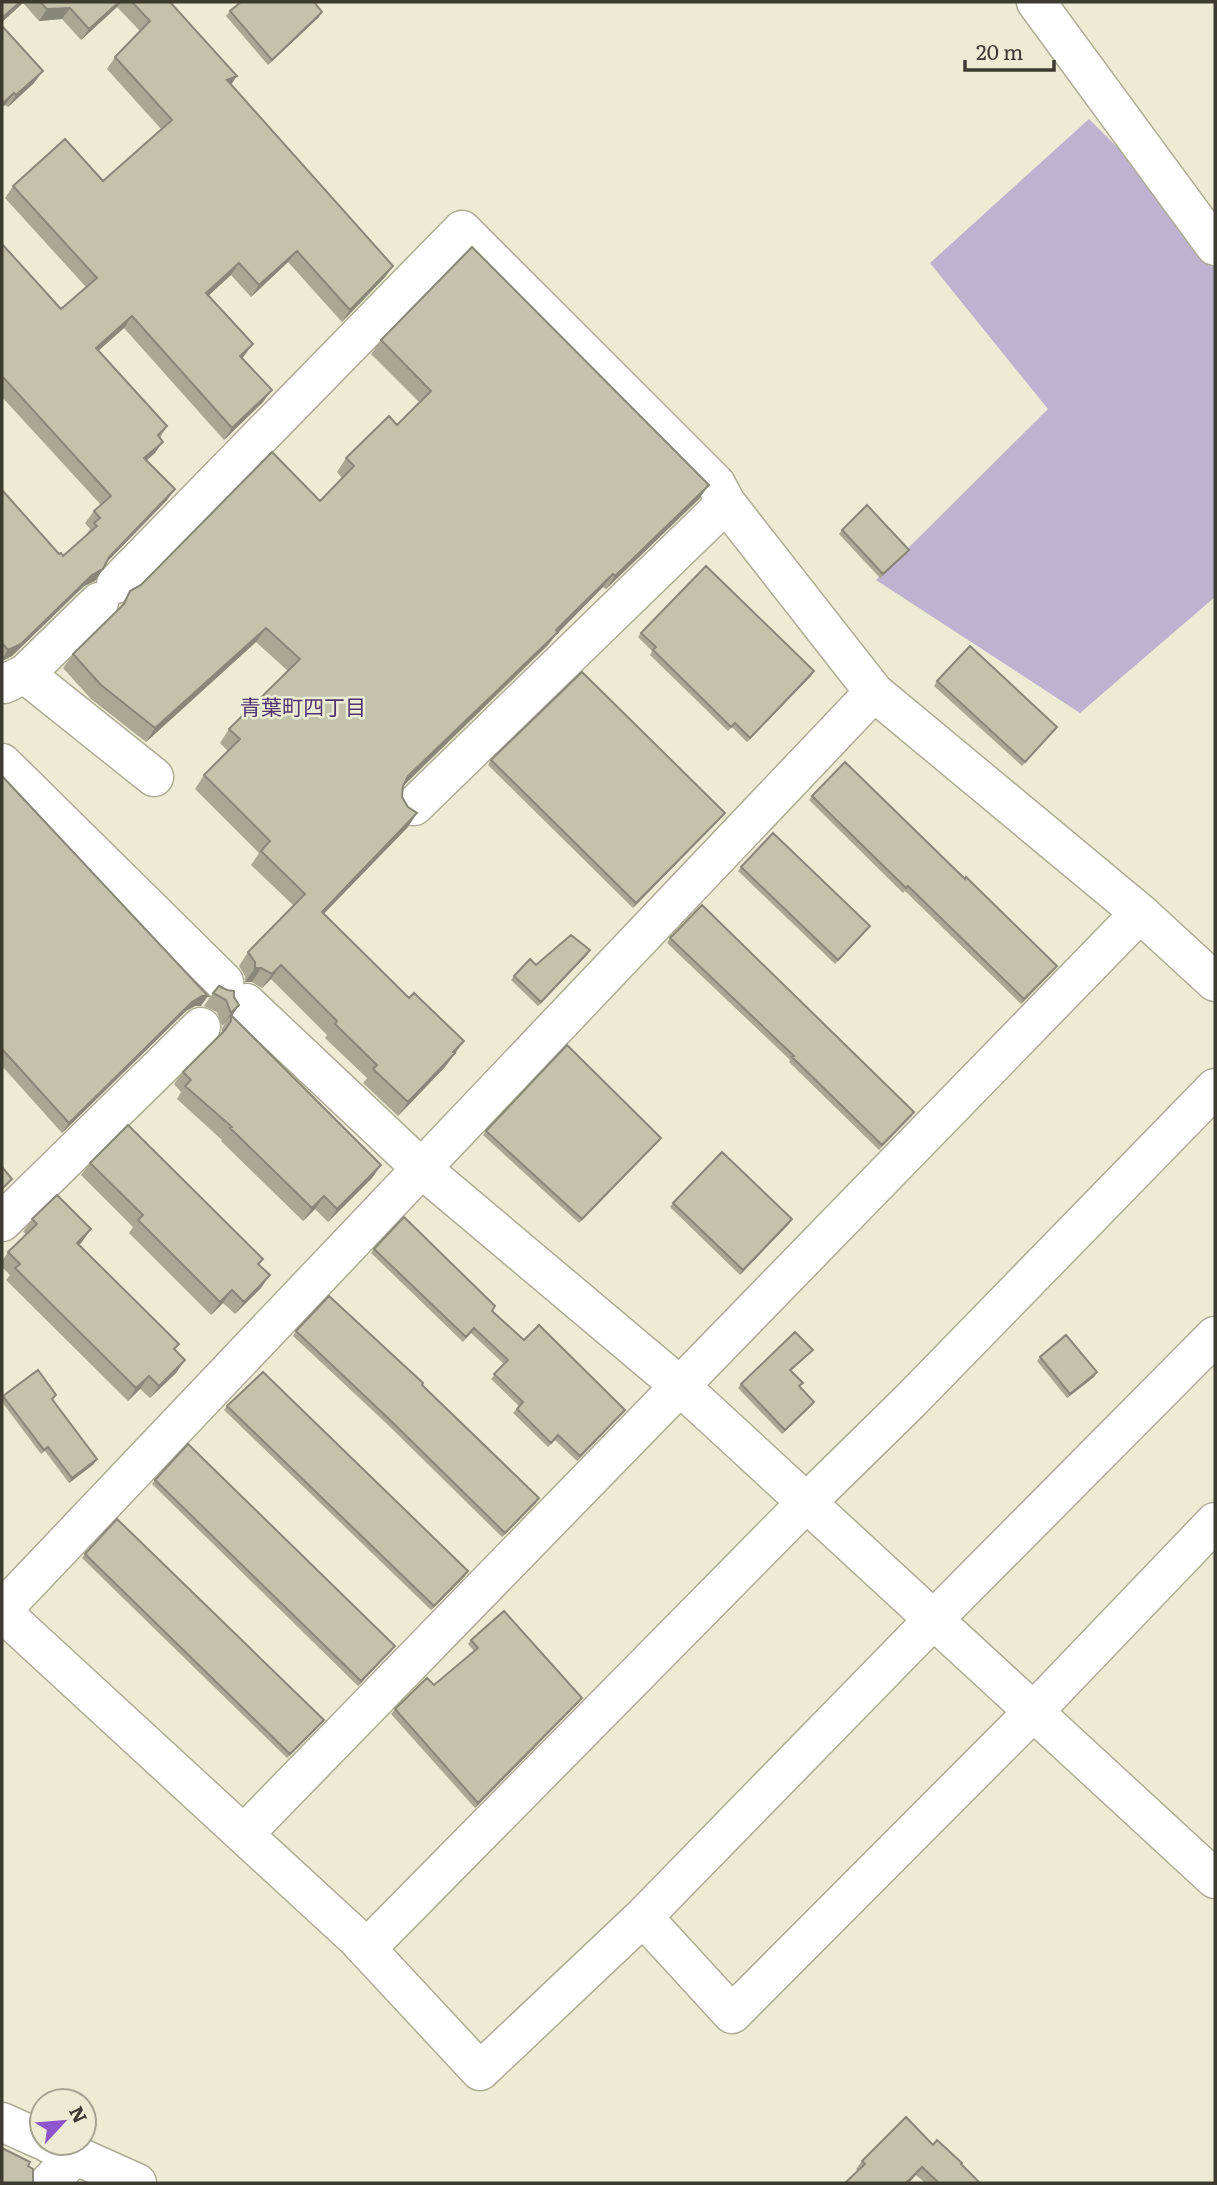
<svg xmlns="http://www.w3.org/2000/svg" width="1217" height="2185" font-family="Literata,'Noto Sans JP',serif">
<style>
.forest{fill:#beb2d1}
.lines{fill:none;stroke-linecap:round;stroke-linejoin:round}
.minor-casing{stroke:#adad96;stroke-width:41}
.major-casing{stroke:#adad96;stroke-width:41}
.minor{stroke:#fff;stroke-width:38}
.major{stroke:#fff;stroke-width:38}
.wall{fill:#a8a893}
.shaded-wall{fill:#888878}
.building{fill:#c3c3ab;stroke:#888878;stroke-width:2}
.labels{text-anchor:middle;stroke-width:5;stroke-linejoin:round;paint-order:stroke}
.neighbourhood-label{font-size:21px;fill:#4f346f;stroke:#ececd4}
</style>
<rect width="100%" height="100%" fill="#ececd4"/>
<path class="forest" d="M1089 119 1215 245V597L1080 713 876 580 1048 409 930 263Z"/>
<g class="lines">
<g class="minor-casing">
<path id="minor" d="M1036 2 1215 246
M116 584 462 230 716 484 726 503 874 692 1140 913 1215 982
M25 674 154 777
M4 684 25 674 99 602
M2 763 224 982
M414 806 726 503
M246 1003 421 1168 680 1386 1215 1879
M2 1222 201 1027
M2 1610 874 692
M2 1612 367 1948 807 1502 911 1400 1215 1088
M244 1834 1140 913
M643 1917 732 2014 1034 1711 1215 1522
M359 1941 480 2071 643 1917 933 1620 1215 1336
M49 2183 75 2155"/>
</g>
<g class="major-casing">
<path id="major" d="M2 2122 42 2140
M48 2143 137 2183"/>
</g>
<use href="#minor" class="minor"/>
<use href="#major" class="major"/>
</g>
<path class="wall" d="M2 2H170L231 85 393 266 385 277 342 322 288 262 251 297 231 275 208 296 244 356 242 358 263 402 224 440 124 328 98 351 167 426 160 438 155 453 146 461 175 489 167 500 106 563 95 581 84 586 12 656 2 661V490L59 554 63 556 86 535 90 529 85 523 94 511 101 505 2 397V244L61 309 86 287 5 198 13 186 103 181 161 129 107 69 115 57 140 31 117 7 81 40 62 19 39 21 23 3 2 22Z
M230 11 319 17 268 65 226 16Z
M2 26 34 83 8 107 5 105Z
M381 340 699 499 606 589 603 587 554 637 548 645 403 786 402 797 408 827 323 914 409 998 464 1041 445 1067 398 1116 363 1083 367 1078 325 1038 327 1035 271 979 262 988 252 982H245V976L239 966 248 952 294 906 251 865 259 853 195 789 204 775 228 751 220 743 229 729 288 671 256 642 146 742 91 699 63 668 73 654 118 610 130 591 320 501 342 478 337 472 346 458 397 425 419 402 371 354Z
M842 530 909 550 906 554 880 578 839 534Z
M641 633 811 676 747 742 732 727 728 731 650 655 652 651 638 637Z
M937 681 1057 727 1022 766 934 686Z
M491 760 722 817 633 908 488 765Z
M2 776 201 1006H195L186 1011 62 1133 2 1066Z
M812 796 965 879 1054 970 1021 1004 905 891 903 893 809 800Z
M741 867 867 930 835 964 738 871Z
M670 938 914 1112 911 1117 879 1150 789 1062 790 1060 667 943Z
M587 955 538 1006 511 980 514 976 536 965Z
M213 993 234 997 239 1005 232 1016 381 1165 372 1178 328 1222 315 1209 303 1221 221 1141 222 1140 177 1099 181 1092 174 1084 183 1072 222 1033V1028L226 1022 222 1026 217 1012 204 1006Z
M486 1131 658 1142 579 1223 483 1135Z
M90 1163 263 1259 259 1265 261 1288 235 1314 223 1303 211 1315 129 1233 133 1227 81 1175Z
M673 1203 792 1219 740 1275 670 1207Z
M32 1219 82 1242 79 1244 179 1344 175 1350 185 1360 176 1373 150 1398 140 1389 128 1401 6 1280 10 1275 2 1267V1261L8 1252 26 1234 23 1232Z
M374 1249 492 1311 524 1340 625 1410 577 1461 555 1440 548 1447 513 1413 519 1406 491 1379 504 1364 471 1333 463 1342 371 1253Z
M296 1331 422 1385 536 1503 502 1537 386 1423 293 1336Z
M809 1354 791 1371 800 1387 814 1402 811 1406 782 1434 738 1388 741 1384Z
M1040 1357 1094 1377 1067 1398 1037 1361Z
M3 1396 53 1400 94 1464 69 1483 45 1451 41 1454 2 1402V1398Z
M227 1406 465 1576 431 1610 224 1410Z
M155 1480 392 1650 358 1686 152 1484Z
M85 1554 321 1724 287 1758 82 1558Z
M471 1640 579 1702 475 1808 391 1714 395 1709 434 1685 474 1651 468 1644Z
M933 2145 961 2164 980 2183H925L916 2175 858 2171 856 2169 862 2161Z"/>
<path class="shaded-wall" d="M20 2H24L2 22V18Z
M119 2H121L117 7 81 40 89 29Z
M70 8 62 19 39 21 47 9Z
M322 12 319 17 268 65 272 60Z
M43 71 34 83 8 107 16 95Z
M237 76 229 88 227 80Z
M14 93 5 105 2 108V104Z
M297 251 288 262 251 297 259 285Z
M239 263 231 275 198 305 206 293Z
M393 266 385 277 342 322 350 310Z
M132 316 124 328 88 360 96 348Z
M253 344 244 356 232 368 240 356Z
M272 390 263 402 224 440 232 428Z
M163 442 155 453 135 470 144 458Z
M709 485 699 499 606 589 615 576Z
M175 489 167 500 100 569 109 557Z
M909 550 906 554 880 578 883 574Z
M103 569 95 581 84 586 12 656 2 661V659L8 650 92 575Z
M613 574 603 587 554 637 548 645 399 790 408 776Z
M266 628 256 642 146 742 155 728Z
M814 671 811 676 747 742 750 738Z
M417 813 408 827 312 926 322 912Z
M725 813 722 817 633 908 636 903Z
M590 950 587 955 538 1006 541 1002Z
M281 965 271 979 262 988 272 974Z
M1057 966 1054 970 1021 1004 1024 999Z
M255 968H261L252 982H245Z
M202 996H208L201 1006H195L186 1011 62 1133 69 1123 192 1002Z
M239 1005 231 1017V1015L222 1026 231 1013Z
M464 1041 445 1067 398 1116 408 1102Z
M661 1138 658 1142 579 1223 582 1219Z
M381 1165 372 1178 328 1222 337 1209Z
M324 1196 315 1209 303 1221 312 1208Z
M792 1219 789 1224 740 1275 743 1270Z
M91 1229 82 1242 69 1255 77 1243Z
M270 1275 261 1288 235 1314 244 1302Z
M232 1290 223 1303 211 1315 220 1302Z
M813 1350 809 1354 787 1374 790 1370Z
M185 1360 176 1373 150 1398 159 1386Z
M1097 1372 1094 1377 1067 1398 1070 1394Z
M149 1376 140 1389 128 1401 136 1388Z
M814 1402 811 1406 782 1434 785 1430Z
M625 1410 622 1414 577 1461 580 1456Z
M97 1459 94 1464 69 1483 72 1478Z
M539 1498 536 1503 502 1537 505 1533Z
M468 1571 465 1576 431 1610 434 1606Z
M395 1646 392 1650 358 1686 361 1681Z
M582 1698 579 1702 475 1808 478 1803Z
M324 1720 321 1724 287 1758 290 1754Z
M922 2167 916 2175 909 2183H906Z"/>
<path class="building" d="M2 2H20L2 18Z
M40 2H119L89 29 70 8 47 9Z
M132 2H170L237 76 227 80 393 266 350 310 297 251 259 285 239 263 206 293 253 344 240 356 272 390 232 428 132 316 96 348 167 426 158 435 163 442 144 458 175 489 109 557 103 569 92 575 21 644 8 650 2 643V490L59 554 61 553 63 556 97 526 94 523 100 518 94 511 111 496 4 378 2 381V244L61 309 97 278 13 186 65 139 103 181 172 120 115 57 150 21Z
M241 2H314L322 12 272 60 230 11Z
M2 26 43 71 16 95 14 93 2 104Z
M472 247 709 485 615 576 613 574 556 630 558 632 408 776 403 786 402 797 408 807 417 813 322 912 409 998 414 993 464 1041 453 1052 455 1053 408 1102 373 1069 377 1065 335 1024 337 1021 281 965 272 974 261 968H255V962L248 952 305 894 261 851 270 841 204 775 240 739 229 729 300 659 266 628 155 728 101 685 73 654 124 604 130 591 141 585 272 452 320 501 354 466 346 458 389 416 397 425 431 391 381 340Z
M867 505 909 550 883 574 842 530Z
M706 566 814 671 750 738 735 723 731 727 653 650 656 647 641 633Z
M970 646 1057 727 1025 762 937 681Z
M582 672 725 813 636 903 491 760Z
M845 762 965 879 966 877 1057 966 1024 999 908 886 906 888 812 796Z
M2 776 208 996H202L192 1002 69 1123 2 1049Z
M773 833 870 926 838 960 741 867Z
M702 905 914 1112 882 1145 792 1057 794 1056 670 938Z
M571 935 590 950 541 1002 514 976 530 959 536 965Z
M219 986 227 990 234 991V997L239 1005 231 1013 226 1000 213 993Z
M231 1015 381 1165 337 1209 324 1196 312 1208 230 1128 232 1127 185 1086 191 1080 183 1072 225 1030 231 1021Z
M567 1045 661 1138 582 1219 486 1131Z
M128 1125 263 1259 258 1264 270 1275 244 1302 232 1290 220 1302 138 1220 143 1215 90 1163Z
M722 1152 792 1219 743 1270 673 1203Z
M2 1167 12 1179 2 1189Z
M57 1195 91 1229 77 1243 179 1344 174 1349 185 1360 159 1386 149 1376 136 1388 15 1268 20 1264 8 1252 37 1224 32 1219Z
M404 1217 495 1306 492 1311 524 1340 539 1325 625 1410 580 1456 558 1435 551 1443 517 1409 523 1402 494 1374 508 1360 474 1328 466 1337 374 1249Z
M329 1296 423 1383 422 1385 539 1498 505 1533 389 1419 296 1331Z
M795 1332 813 1350 790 1370 803 1383 799 1386 814 1402 785 1430 741 1384Z
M1066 1335 1097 1372 1070 1394 1040 1357Z
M38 1370 56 1395 52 1399 97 1459 72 1478 48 1447 44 1450 3 1396Z
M263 1372 468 1571 434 1606 227 1406Z
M188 1444 395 1646 361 1681 155 1480Z
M117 1519 324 1720 290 1754 85 1554Z
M504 1611 582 1698 478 1803 395 1709 427 1678 434 1685 478 1648 471 1640Z
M906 2117 933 2145 937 2140 962 2163 961 2164 980 2183H939L922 2167 906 2183H845L865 2164 862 2161Z
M2 2148 30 2162 28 2166 33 2169V2183H2Z"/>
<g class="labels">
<g class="neighbourhood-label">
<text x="303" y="715">青葉町四丁目</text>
</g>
</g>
<rect width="1217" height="2185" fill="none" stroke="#3b3b32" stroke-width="7"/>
<g transform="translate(63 2122) rotate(64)"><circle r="33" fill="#ececd4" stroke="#a5a593" stroke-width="2"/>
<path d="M0-5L12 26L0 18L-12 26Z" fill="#8e55cc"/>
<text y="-10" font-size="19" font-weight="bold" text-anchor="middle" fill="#3b3b32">N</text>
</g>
<path d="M965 60v10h89v-10" fill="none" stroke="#3b3b32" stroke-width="3.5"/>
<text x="976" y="60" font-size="21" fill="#3b3b32" stroke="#ececd4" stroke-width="5" paint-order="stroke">20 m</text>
</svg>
